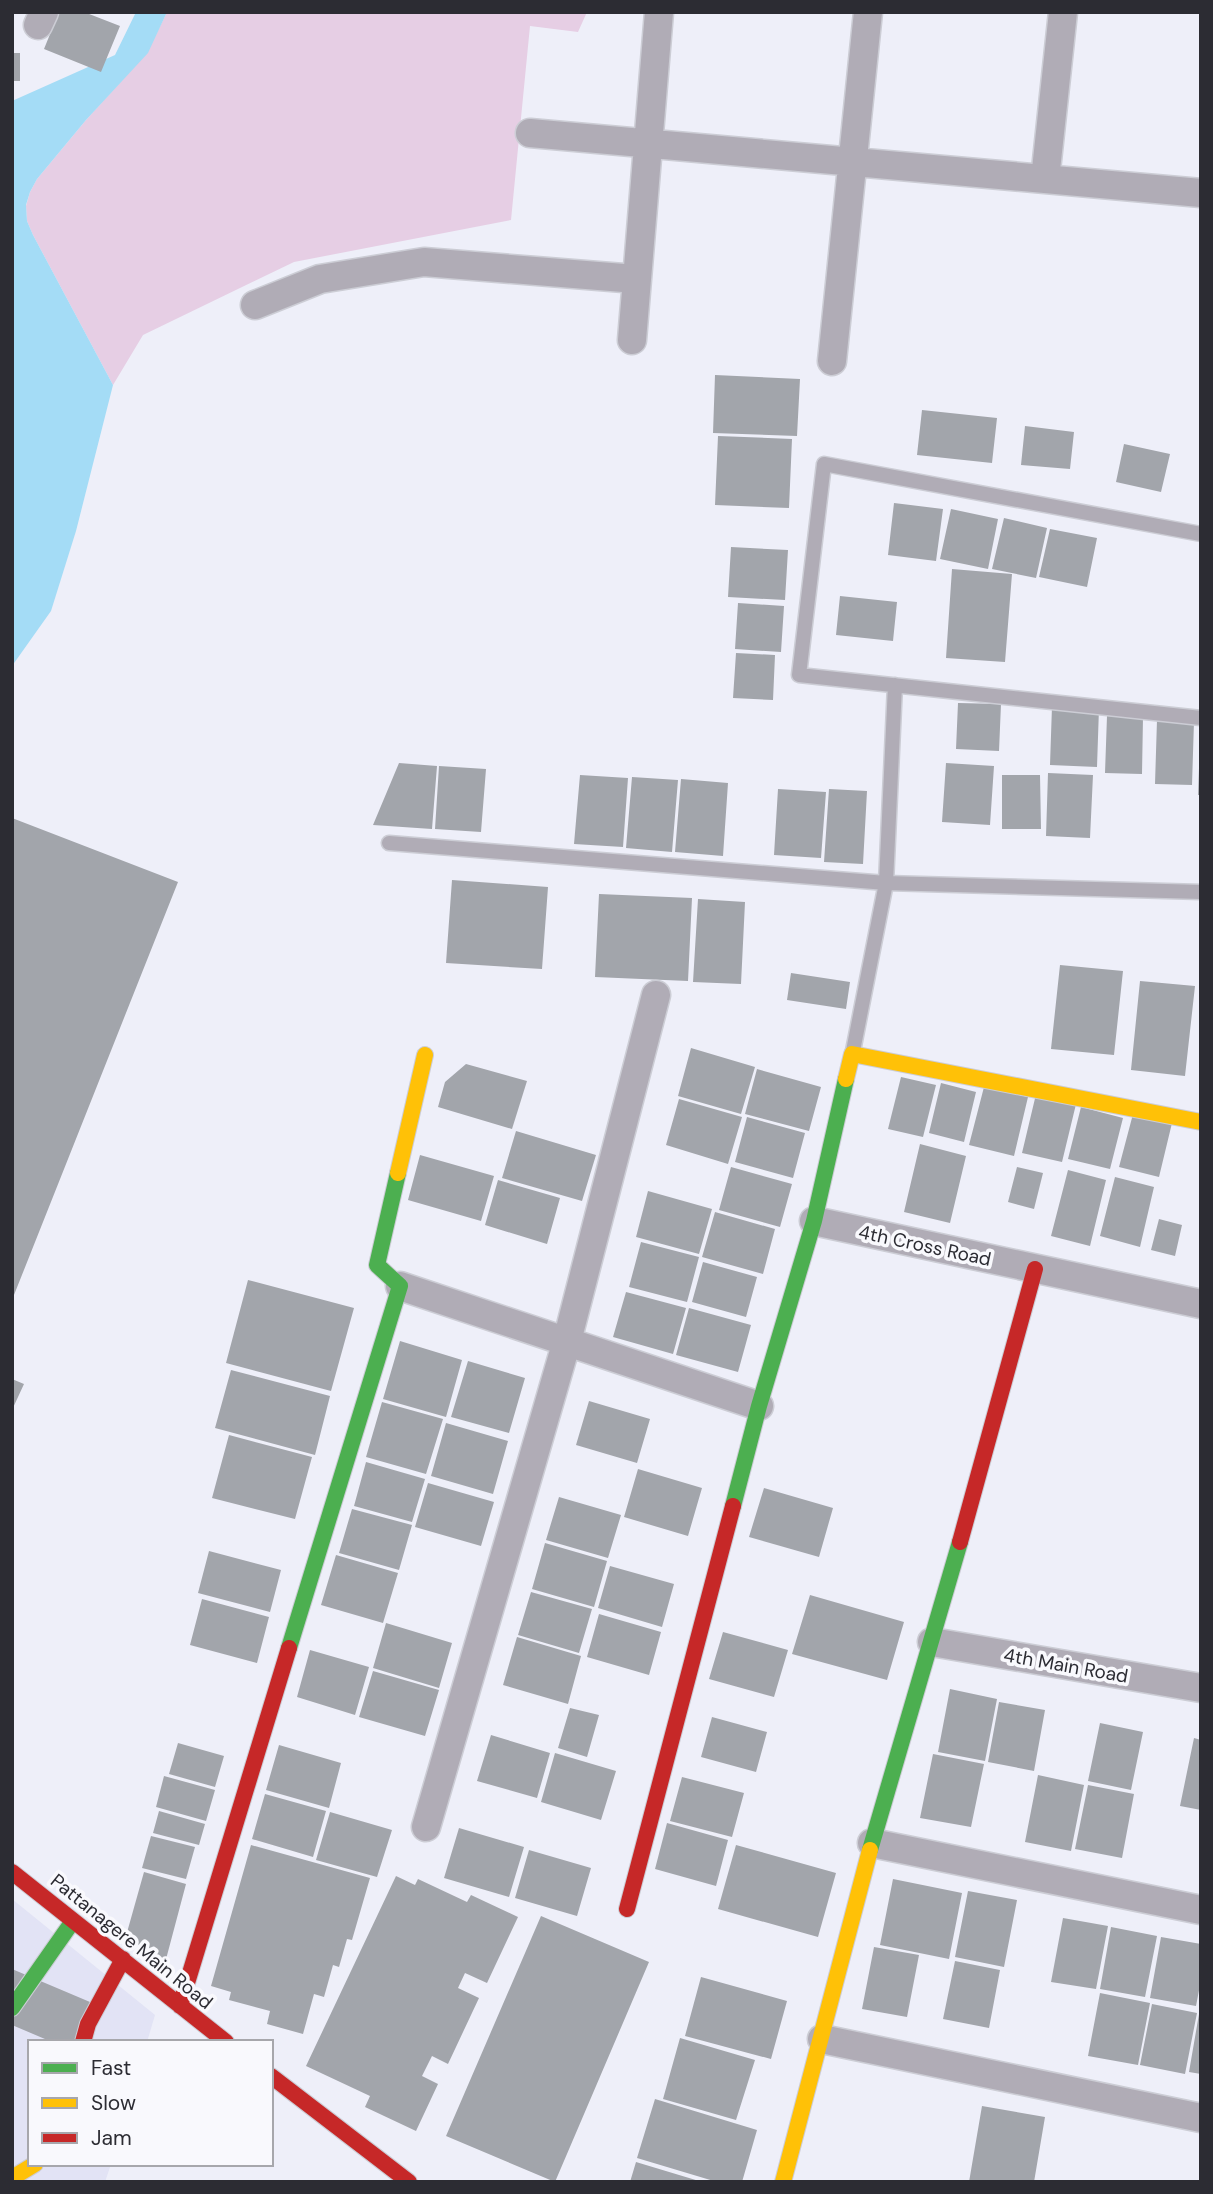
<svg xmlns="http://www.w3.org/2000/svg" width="1213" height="2194" font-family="'DM Sans',sans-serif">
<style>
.built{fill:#e2e3f5}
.green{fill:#e6cee4}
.water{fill:#a4dcf6}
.building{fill:#a2a5ab}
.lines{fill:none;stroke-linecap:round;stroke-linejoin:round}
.lane-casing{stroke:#cccdd5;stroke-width:17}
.street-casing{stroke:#cccdd5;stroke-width:31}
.fast-casing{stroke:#cccdd5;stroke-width:18}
.slow-casing{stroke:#cccdd5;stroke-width:18}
.jam-casing{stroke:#cccdd5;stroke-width:18}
.lane{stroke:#b0acb6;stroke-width:14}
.street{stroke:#b0acb6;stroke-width:28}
.fast{stroke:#4caf50;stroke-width:16}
.slow{stroke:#ffc107;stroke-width:16}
.jam{stroke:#c62828;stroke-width:16}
.labels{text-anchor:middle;stroke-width:7;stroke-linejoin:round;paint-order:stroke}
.street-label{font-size:19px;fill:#2c2c33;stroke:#f9f9fd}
</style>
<rect width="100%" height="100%" fill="#eeeff9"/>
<path class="built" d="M12 1899 155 2015 147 2042H30V2164H111L105 2182H12Z"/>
<path class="green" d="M167 12H587L578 32 530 26 511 220 294 262 143 335 113 385 33 235 27 221 26 206 30 192 37 179 86 120 147 53Z"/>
<path class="water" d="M136 12H167L148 53 86 120 37 179 30 192 26 205 27 221 33 235 113 385 76 531 51 611 12 666V101L115 55Z"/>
<path class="building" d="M59 12H84L120 26 101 72 44 49Z
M12 53H20V81H12Z
M715 375 800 379 797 436 713 433Z
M922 410 997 418 992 463 917 455Z
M1025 426 1074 432 1070 469 1021 465Z
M718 436 792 439 789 508 715 505Z
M1124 444 1170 454 1161 492 1116 482Z
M894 503 943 509 936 561 888 555Z
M951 509 998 519 988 569 940 559Z
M1004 518 1047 528 1036 578 992 569Z
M1050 529 1097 538 1087 587 1039 577Z
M731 547 788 550 785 600 728 597Z
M952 569 1012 574 1005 662 946 658Z
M840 596 897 602 893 641 836 635Z
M738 603 784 606 781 652 735 649Z
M736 653 775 655 773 700 733 698Z
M958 703 1001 704 999 751 956 749Z
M1052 706 1099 708 1097 767 1050 765Z
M1107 716 1143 717 1142 774 1105 773Z
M1157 720 1194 721 1192 785 1155 784Z
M399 763 437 766 432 829 373 825Z
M946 763 994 766 990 825 942 822Z
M439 766 486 769 481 832 435 829Z
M1199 768H1201V795H1198Z
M1048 773 1093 775 1090 838 1046 836Z
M580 775 628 778 623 847 574 844Z
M1002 775H1040L1041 829H1002Z
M632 777 678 780 672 852 626 848Z
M681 779 728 783 723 856 675 852Z
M778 789 826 792 821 858 774 855Z
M829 789 867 791 863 864 824 862Z
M12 818 178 882 14 1295 12 1294Z
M452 880 548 887 542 969 446 963Z
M599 894 692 898 688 981 595 977Z
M698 899 745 902 741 984 693 982Z
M1060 965 1123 971 1114 1055 1051 1049Z
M791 973 850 982 846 1009 787 1000Z
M1140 981 1195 986 1185 1076 1131 1070Z
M691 1048 755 1067 741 1114 678 1096Z
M466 1064 527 1081 512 1129 438 1107 445 1082Z
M757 1069 821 1087 809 1131 745 1114Z
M901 1077 936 1085 923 1137 888 1129Z
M941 1083 976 1092 964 1142 929 1133Z
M984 1087 1028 1097 1014 1156 969 1145Z
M1037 1090 1077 1100 1062 1162 1022 1153Z
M679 1099 742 1117 728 1164 666 1145Z
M1081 1107 1123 1118 1110 1169 1068 1159Z
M1133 1114 1172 1123 1159 1177 1119 1167Z
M747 1117 805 1133 793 1178 735 1162Z
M516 1131 596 1155 582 1201 502 1178Z
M920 1144 966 1156 950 1223 904 1212Z
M420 1155 494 1176 481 1221 408 1200Z
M731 1167 792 1184 780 1227 719 1210Z
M1017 1167 1043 1173 1034 1209 1008 1202Z
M1068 1170 1106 1180 1090 1246 1051 1236Z
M1115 1177 1154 1187 1140 1247 1100 1236Z
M498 1180 560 1198 547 1244 485 1225Z
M648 1191 712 1209 699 1254 636 1237Z
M715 1212 775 1229 763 1274 702 1257Z
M1159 1219 1182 1225 1175 1256 1151 1250Z
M641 1242 699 1257 687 1302 629 1287Z
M703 1262 757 1277 746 1317 692 1302Z
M248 1280 354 1308 331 1391 226 1363Z
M626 1292 686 1308 673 1354 613 1337Z
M689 1308 751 1325 738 1372 676 1355Z
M400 1341 462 1360 446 1417 383 1399Z
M468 1361 525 1378 509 1433 451 1417Z
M231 1370 330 1396 315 1455 215 1428Z
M12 1379 24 1384 12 1410Z
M589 1401 650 1419 637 1463 576 1445Z
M382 1402 443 1419 426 1474 366 1457Z
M446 1423 508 1441 493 1494 431 1476Z
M229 1435 312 1457 295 1519 212 1498Z
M366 1462 425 1479 412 1522 354 1506Z
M638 1469 702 1488 688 1536 624 1517Z
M428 1483 494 1502 481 1546 415 1527Z
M764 1488 833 1508 819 1557 749 1537Z
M559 1497 621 1515 608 1558 546 1540Z
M352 1509 412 1525 399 1570 339 1553Z
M545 1543 607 1561 594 1607 532 1589Z
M209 1551 281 1570 270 1612 198 1593Z
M336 1555 398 1573 383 1623 321 1605Z
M610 1566 674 1584 662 1627 598 1608Z
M531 1592 592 1609 579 1653 518 1635Z
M810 1595 904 1622 887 1680 792 1654Z
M202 1599 269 1617 257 1663 190 1645Z
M599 1614 661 1632 649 1675 587 1657Z
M386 1623 452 1643 439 1688 373 1668Z
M723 1632 788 1650 774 1697 709 1679Z
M517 1637 581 1656 568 1704 503 1685Z
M310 1650 369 1667 355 1715 297 1697Z
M373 1671 439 1690 425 1736 359 1717Z
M950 1689 997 1699 985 1761 938 1752Z
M999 1702 1045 1710 1034 1771 988 1762Z
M570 1708 599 1715 587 1757 558 1748Z
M712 1717 767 1732 756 1772 701 1757Z
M1100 1723 1143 1732 1131 1790 1088 1781Z
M491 1735 550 1753 537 1798 477 1781Z
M1194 1738 1201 1740V1810L1180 1806Z
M178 1743 224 1756 215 1787 169 1774Z
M279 1745 341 1763 329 1808 266 1790Z
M555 1753 616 1771 601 1820 541 1802Z
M933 1754 984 1764 971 1827 920 1818Z
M1038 1775 1084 1785 1071 1851 1025 1842Z
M164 1776 215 1790 206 1821 156 1807Z
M682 1777 744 1793 732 1837 670 1821Z
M1088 1785 1134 1794 1122 1858 1075 1849Z
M265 1794 326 1811 313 1857 252 1839Z
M159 1811 205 1824 199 1845 153 1833Z
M330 1812 392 1830 377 1877 316 1860Z
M667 1823 728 1840 716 1886 655 1869Z
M459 1828 524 1847 509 1897 444 1878Z
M151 1836 195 1847 186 1879 142 1868Z
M251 1845 370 1878 352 1940 347 1939 339 1967 333 1965 324 1997 314 1994 303 2034 267 2024 270 2011 229 2000 231 1992 211 1986Z
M736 1845 836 1873 818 1937 718 1909Z
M529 1850 591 1868 577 1916 515 1898Z
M144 1872 186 1884 165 1963 126 1936Z
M396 1876 415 1885 418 1879 467 1902 471 1895 518 1917 487 1983 465 1973 458 1988 479 1998 448 2064 432 2056 422 2076 438 2084 416 2131 365 2107 370 2096 306 2066Z
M893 1879 962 1893 949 1959 880 1945Z
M968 1891 1017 1900 1004 1967 955 1957Z
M541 1916 649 1962 555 2182 446 2136Z
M1063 1918 1108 1926 1096 1989 1051 1982Z
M1111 1927 1157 1936 1145 1997 1100 1989Z
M1161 1937 1201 1944V1980L1196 2006 1150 1998Z
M874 1947 919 1955 907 2017 862 2009Z
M955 1961 1000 1970 989 2028 943 2019Z
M12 1969 90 2002 74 2042H52L12 2025Z
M701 1977 787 2001 771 2059 685 2036Z
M1100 1993 1150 2003 1138 2065 1088 2056Z
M1152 2004 1197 2013 1185 2074 1140 2065Z
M1199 2014H1201V2074L1189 2072Z
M680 2038 755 2060 736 2120 663 2099Z
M655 2099 757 2130 742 2182H717L637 2158Z
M982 2106 1045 2117 1034 2182H969Z
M636 2162 699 2181V2182H630Z"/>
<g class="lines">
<g class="lane-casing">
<path id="lane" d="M1201 534 824 464 799 675 1201 718
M389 843 886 883 1201 892
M853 1051 886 883 895 685"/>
</g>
<g class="street-casing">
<path id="street" d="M38 25 44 12
M530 133 1201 193
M1045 179 1063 12
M255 305 320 279 424 262 636 279
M632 340 659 12
M832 361 868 12
M814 1221 1201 1304
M400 1286 759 1406
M932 1642 1201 1688
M426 1827 567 1341 656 995
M872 1843 1201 1910
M822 2039 1201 2118"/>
</g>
<g class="fast-casing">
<path id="fast" d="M733 1506 759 1406 814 1221 846 1079
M289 1648 400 1286 377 1265 398 1173
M870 1850 960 1542
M12 2008 73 1921"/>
</g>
<g class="slow-casing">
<path id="slow" d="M846 1079 852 1054 1201 1122
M398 1173 425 1055
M12 2178 35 2164
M783 2182 870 1850"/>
</g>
<g class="jam-casing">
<path id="jam" d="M960 1542 1035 1269
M12 1872 226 2042
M627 1909 733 1506
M180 2006 289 1648
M83 2042 88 2024 123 1959
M271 2076 409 2182"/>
</g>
<use href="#lane" class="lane"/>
<use href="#street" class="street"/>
<use href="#fast" class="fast"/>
<use href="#slow" class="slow"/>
<use href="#jam" class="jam"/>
</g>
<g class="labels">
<g class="street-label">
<text transform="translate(925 1245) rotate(12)" y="7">4th Cross Road</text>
<text transform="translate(1066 1665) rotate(10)" y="7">4th Main Road</text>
<text transform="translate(132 1941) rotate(39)" y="7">Pattanagere Main Road</text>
</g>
</g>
<rect width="1213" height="2194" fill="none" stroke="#2c2c33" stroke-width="28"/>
<rect x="28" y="2040" width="245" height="126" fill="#f9f9fd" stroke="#a7a7ac" stroke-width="2"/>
<rect x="42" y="2063" width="35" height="10" fill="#4caf50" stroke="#a7a7ac" stroke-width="2"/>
<text x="91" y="2075" font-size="21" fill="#2c2c33">Fast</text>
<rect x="42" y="2098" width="35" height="10" fill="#ffc107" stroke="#a7a7ac" stroke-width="2"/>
<text x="91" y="2110" font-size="21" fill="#2c2c33">Slow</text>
<rect x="42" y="2133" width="35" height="10" fill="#c62828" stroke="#a7a7ac" stroke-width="2"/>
<text x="91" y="2145" font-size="21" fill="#2c2c33">Jam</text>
</svg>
